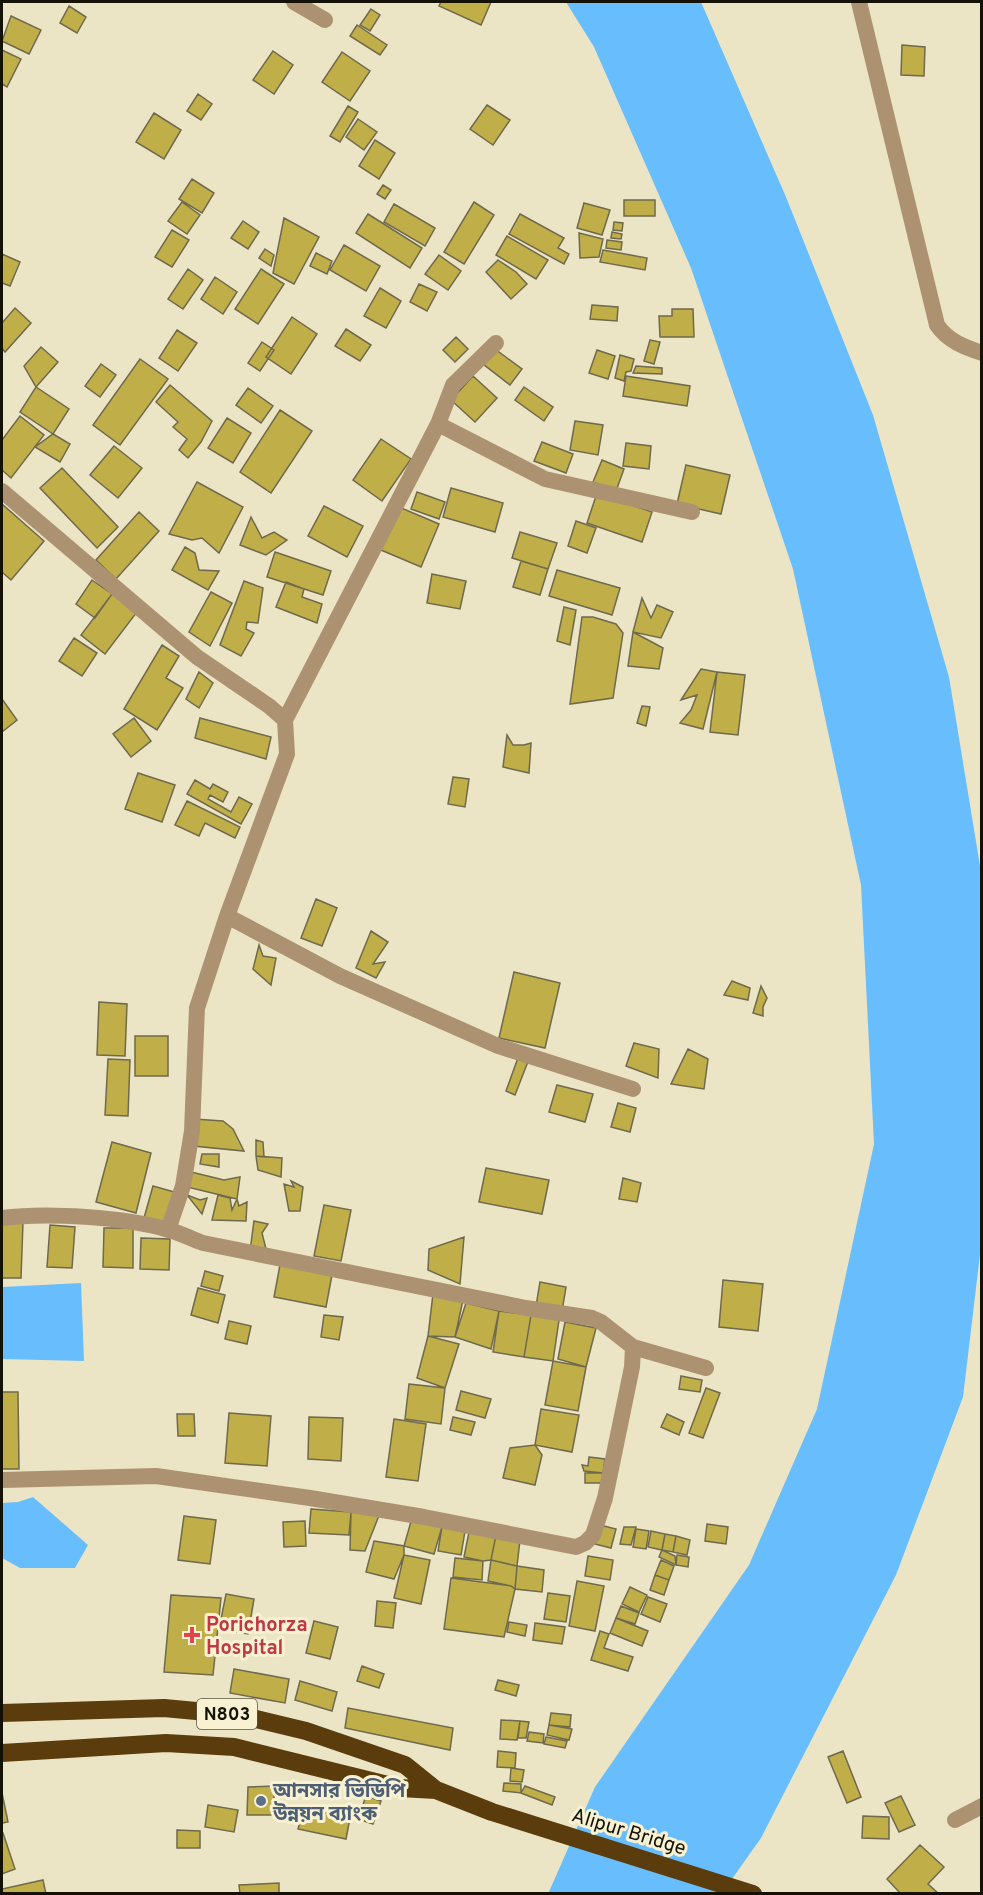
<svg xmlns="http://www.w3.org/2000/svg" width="983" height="1895" font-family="Overpass,'Noto Sans Bengali',sans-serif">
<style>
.water{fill:#68befd}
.building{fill:#c0ae49;stroke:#6f694d;stroke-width:1.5}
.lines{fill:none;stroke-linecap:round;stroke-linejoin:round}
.street{stroke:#ad9272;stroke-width:16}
.highway{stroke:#5a3c0d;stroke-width:18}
.health-dot{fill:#e0444e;stroke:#f8f2d2;stroke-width:2}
.service-dot{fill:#5c6f8a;stroke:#f8f2d2;stroke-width:2}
.labels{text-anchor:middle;stroke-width:6;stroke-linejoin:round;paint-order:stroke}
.shield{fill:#f8f2d2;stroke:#585544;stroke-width:1.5}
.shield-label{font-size:18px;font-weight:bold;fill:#141207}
.health-label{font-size:20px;font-weight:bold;fill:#be3a42;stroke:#f8f2d2;text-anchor:start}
.service-label{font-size:20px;font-weight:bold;fill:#4e5e75;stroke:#f8f2d2;text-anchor:start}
.street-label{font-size:20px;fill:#141207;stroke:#f8f2d2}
</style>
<rect width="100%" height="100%" fill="#ebe5c5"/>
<path class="water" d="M566 2H701L786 197 873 415 949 677 981 872V1246L963 1397 896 1575 761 1838 722 1893 548 1894 595 1787 749 1565 817 1409 874 1144 861 885 793 569 691 268 594 47Z
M81 1283 84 1361 2 1359V1287Z
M33 1497 88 1545 75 1568H20L2 1558V1503L18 1502Z"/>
<path class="building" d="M441 2H491L481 25 439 6Z
M69 6 86 17 77 33 60 23Z
M371 9 380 15 370 31 360 25Z
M11 16 41 30 29 54 2 41Z
M357 25 387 45 380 55 350 36Z
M902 45 925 47 924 76 901 75Z
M2 50 21 59 7 87 2 84Z
M273 51 293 65 274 94 253 80Z
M342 52 370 71 350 101 322 82Z
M198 94 212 104 201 120 187 111Z
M487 105 510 120 493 145 470 129Z
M348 106 358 112 340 142 330 136Z
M154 113 181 130 164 159 136 142Z
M358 119 377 132 364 150 346 137Z
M375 140 395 153 379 179 359 166Z
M192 179 214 193 202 213 179 199Z
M383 185 391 190 385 199 377 194Z
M624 200H655V216H624Z
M182 202 200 215 187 234 168 221Z
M474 202 494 215 464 264 444 252Z
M584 203 610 210 602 235 577 228Z
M394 204 435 228 425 246 384 222Z
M368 214 422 248 410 268 356 233Z
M520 214 564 238 558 248 569 254 564 264 509 234Z
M284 218 319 237 294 284 273 273Z
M243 221 259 232 248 249 231 238Z
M614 222 623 223 622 231 613 230Z
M172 230 189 240 172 267 155 257Z
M612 232 622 234 621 239 611 238Z
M579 233 603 239 599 257 580 258Z
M507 236 548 260 536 279 496 255Z
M607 240 622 242 621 250 606 248Z
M344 245 380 266 366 291 330 270Z
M265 249 274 255 271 266 259 258Z
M603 250 647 258 645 270 600 262Z
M316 253 332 261 327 274 310 266Z
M2 254 20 262 10 286 2 283Z
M439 255 461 271 448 290 425 274Z
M498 260 516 272 527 284 511 299 486 272Z
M188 269 203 280 183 309 168 299Z
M261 269 284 284 258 324 235 309Z
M215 277 237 292 223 314 201 299Z
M419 284 437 292 427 311 410 302Z
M380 288 401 301 386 328 364 316Z
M592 305 618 307 617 321 590 319Z
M15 308 31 323 5 352 2 348V323Z
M672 309H693L694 337H660L659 316H672Z
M292 317 317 334 291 374 266 357Z
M346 329 371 345 360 361 335 346Z
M177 330 197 343 178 371 159 358Z
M456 337 468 349 455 362 443 350Z
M650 340 660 342 654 364 644 361Z
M262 342 274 350 260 371 248 363Z
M41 347 58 362 36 387 24 366Z
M495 349 522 369 510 385 483 364Z
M597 350 615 356 608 379 589 373Z
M620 355 634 359 631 371 626 372 624 381 615 378Z
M140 359 168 379 120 445 93 425Z
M101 364 116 375 100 397 85 386Z
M636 366 662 368V374L633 373Z
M473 376 497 398 475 422 451 400Z
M626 376 690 386 687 406 623 396Z
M170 385 212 421 201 442 188 458 179 450 187 439 173 427 178 422 156 402Z
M36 387 69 409 53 434 20 412Z
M524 387 553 407 544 421 515 400Z
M248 388 273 406 261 423 236 405Z
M280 410 312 431 271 493 240 472Z
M20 416 44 435 11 478 2 470V440Z
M227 418 251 433 233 463 208 448Z
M575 421 603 425 598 455 570 450Z
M53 434 70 444 60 462 35 447Z
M381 439 411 459 382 501 353 480Z
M542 442 573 454 566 473 534 461Z
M626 443 651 446 649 469 623 466Z
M114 446 142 468 118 498 90 475Z
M602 460 624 469 616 491 593 482Z
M686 465 730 475 721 514 677 504Z
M62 468 118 527 97 548 40 488Z
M197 482 243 507 219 553 202 538 192 540 169 534Z
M451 488 503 503 495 532 443 517Z
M417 492 445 502 439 519 411 509Z
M597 493 652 512 642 542 587 523Z
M2 504 44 541 11 580 2 572Z
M324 506 363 526 347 557 308 536Z
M399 507 439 524 421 567 381 550Z
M139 512 159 531 116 579 96 560Z
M251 517 262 538 274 532 287 540 266 555 240 545Z
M576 521 596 528 587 553 568 546Z
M520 532 557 543 548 569 512 558Z
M185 547 195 553 199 570 219 571 208 590 172 570Z
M275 552 331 571 323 595 267 577Z
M521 561 548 569 540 595 513 587Z
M557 570 620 588 612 615 549 596Z
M432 574 466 581 460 609 427 603Z
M92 580 112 594 95 618 76 604Z
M244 581 263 588 258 623 247 622 246 629 254 633 241 656 220 645Z
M286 582 304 589 302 597 322 604 317 623 276 607Z
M211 592 232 603 210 646 189 632Z
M112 594 137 612 105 654 81 635Z
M642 598 651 618 657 605 673 612 661 638 633 632Z
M564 607 576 610 570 645 557 641Z
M582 617H593L616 624 623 633 613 698 570 704Z
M633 632 663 648 659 669 628 666Z
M74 638 97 653 82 676 59 661Z
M162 645 179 656 166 678 183 688 157 730 124 709Z
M701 669 717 672 703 729 680 723 691 710 697 695 681 700Z
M199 672 213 683 199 708 186 699Z
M717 672 745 675 738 735 710 732Z
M2 699 17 720 2 732Z
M642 706 650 707 646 726 637 723Z
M134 718 151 741 131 757 113 734Z
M200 718 271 737 266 759 195 738Z
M507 735 513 745H524L531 743 529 773 503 767Z
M138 773 175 785 162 822 125 809Z
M453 777 469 779 465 807 448 804Z
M195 780 210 789 213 784 228 792 223 802 210 795 208 799 231 812 239 797 252 804 241 824 187 794Z
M187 801 240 827 235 838 205 823 199 836 175 825Z
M316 899 337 908 322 946 301 938Z
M371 931 388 942 373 964 385 962 376 978 356 968Z
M259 945 263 956 276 958 271 985 253 969Z
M514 972 560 983 545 1048 499 1038Z
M732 981 750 988 748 1000 724 995Z
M761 986 767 998 763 1007V1016L753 1013Z
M99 1002 127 1004 125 1056 97 1055Z
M135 1036H168V1076H135Z
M634 1043 659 1049 658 1078 626 1066Z
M688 1049 708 1059 704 1089 671 1084Z
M519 1055 529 1059 515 1095 506 1091Z
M108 1059 130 1060 128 1116 105 1115Z
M557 1085 593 1094 585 1122 549 1112Z
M618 1103 636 1108 630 1132 611 1127Z
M194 1119 223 1121 233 1129 244 1151 193 1146Z
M256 1140 263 1142 264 1157 256 1156Z
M112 1142 151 1153 136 1213 96 1202Z
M202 1154H219V1167L200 1164Z
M256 1156 282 1158 281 1177 258 1170Z
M486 1168 549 1180 542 1214 479 1202Z
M187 1171 224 1180 240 1177 237 1199 187 1187Z
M623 1178 641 1183 637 1202 619 1199Z
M291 1181 303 1187 300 1211H289L284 1184 294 1187Z
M153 1186 178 1193 170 1225 144 1218Z
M187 1195 200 1200 207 1198 202 1214Z
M218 1195 230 1198 232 1210 237 1199 239 1206 247 1202 246 1221 212 1220Z
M324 1205 351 1210 341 1261 314 1256Z
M2 1221 23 1222 21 1278H2Z
M254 1221 268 1224 262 1233 267 1253 250 1251Z
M50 1225 75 1227 72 1268 47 1267Z
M104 1228H133V1268L103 1267Z
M464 1237 460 1284 428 1270 429 1249Z
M141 1238 170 1239 169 1270 140 1269Z
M280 1265 332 1275 326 1307 274 1297Z
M205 1271 223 1276 219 1291 201 1286Z
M723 1280 763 1284 758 1331 719 1327Z
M540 1282 566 1287 562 1311 536 1306Z
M198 1288 225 1295 218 1323 191 1315Z
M433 1294 463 1300 455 1337 428 1336Z
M466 1303 499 1311 491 1349 455 1337Z
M499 1311 531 1315 524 1357 493 1352Z
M324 1315 343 1317 339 1340 321 1337Z
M531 1315 559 1320 553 1361 524 1357Z
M229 1321 251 1326 247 1344 225 1339Z
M565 1322 596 1328 586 1367 558 1359Z
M428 1336 459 1344 445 1388 417 1378Z
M553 1361 586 1367 578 1411 545 1405Z
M681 1376 702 1380 700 1392 679 1389Z
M409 1384 445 1388 441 1424 405 1419Z
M706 1388 720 1393 703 1438 689 1433Z
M461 1391 491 1399 485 1418 456 1410Z
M2 1392H18L19 1469H2Z
M541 1409 579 1415 572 1452 535 1445Z
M229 1413 271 1416 267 1466 225 1463Z
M177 1414H194L195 1436H178Z
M667 1414 684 1422 679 1435 661 1427Z
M309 1417 343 1418 341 1461 308 1459Z
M453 1417 475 1422 471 1435 450 1430Z
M394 1419 426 1424 418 1481 386 1477Z
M535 1445 542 1455 535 1485 503 1478 510 1448Z
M589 1457 605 1459 603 1473 584 1471 582 1465 588 1466Z
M585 1473H603V1483H585Z
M311 1509 351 1512 349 1535 309 1533Z
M351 1512 380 1513 365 1551 350 1550Z
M184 1516 216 1520 210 1564 178 1560Z
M412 1518 442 1527 434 1554 404 1546Z
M305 1521 306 1546 284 1547 283 1522Z
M707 1524 728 1527 726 1544 705 1541Z
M600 1525 616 1529 611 1548 595 1544Z
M442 1527 465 1531 461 1555 438 1551Z
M624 1527H636L631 1545 620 1544Z
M636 1529 649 1531 646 1549 633 1547Z
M651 1531 665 1534 662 1550 648 1547Z
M469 1532 496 1535 491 1560 483 1561 464 1557Z
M665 1534 676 1536 673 1552 662 1550Z
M496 1535 520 1540 517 1566 491 1560Z
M676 1536 690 1540 687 1555 673 1552Z
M374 1541 404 1546V1555L394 1579 366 1572Z
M662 1550 675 1556 676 1565 659 1557Z
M404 1555 430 1560 421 1604 394 1598Z
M677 1555 689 1557 688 1567 676 1565Z
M588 1556 613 1560 610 1580 585 1576Z
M455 1558 483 1561 482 1580 453 1577Z
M491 1560 517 1566 515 1589 511 1586 488 1581Z
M661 1560 674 1566 669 1580 655 1575Z
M517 1566 544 1570 542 1592 515 1589Z
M655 1575 669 1580 664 1595 650 1590Z
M451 1578 511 1586 515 1589 504 1637 444 1629Z
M577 1581 604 1586 595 1631 569 1626Z
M630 1587 647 1595 639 1612 622 1604Z
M548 1593 570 1596 566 1622 544 1619Z
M226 1594 254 1599 248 1634 219 1629Z
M171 1595 221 1598 213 1675 164 1672Z
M648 1597 667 1604 660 1622 641 1614Z
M377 1601 396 1603 393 1628 375 1626Z
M621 1606 639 1613 635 1624 616 1618Z
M616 1618 648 1631 642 1646 610 1633Z
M314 1621 338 1627 330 1659 306 1653Z
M509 1622 527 1625 525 1636 507 1632Z
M535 1623 565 1627 562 1644 533 1640Z
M600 1631 609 1634 604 1648 633 1657 628 1671 591 1660Z
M362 1666 384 1674 379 1688 357 1681Z
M234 1669 289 1679 285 1703 230 1693Z
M498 1680 519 1685 516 1696 495 1690Z
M300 1681 337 1692 332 1711 295 1700Z
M348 1708 453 1728 450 1750 345 1728Z
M551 1713 571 1715 570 1727 549 1725Z
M501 1720 520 1721 517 1740 500 1739Z
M520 1721 529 1722 526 1738H518Z
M549 1725 572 1729 569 1740 547 1735Z
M529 1732 544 1734 543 1743 527 1741Z
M546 1737 567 1741 565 1748 544 1744Z
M498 1751 516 1753 515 1768 497 1767Z
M843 1751 861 1797 847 1803 828 1757Z
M511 1768 524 1770 522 1782 510 1781Z
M504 1783 521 1784V1793L503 1791Z
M274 1786V1815H247L248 1787Z
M525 1786 555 1797 552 1805 521 1793Z
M2 1793 8 1822 2 1823Z
M366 1796 381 1801 373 1824 358 1819Z
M901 1796 915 1825 899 1832 885 1803Z
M208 1805 238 1810 234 1832 205 1827Z
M304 1808 350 1818 346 1839 298 1829Z
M863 1816 889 1817V1839L862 1838Z
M177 1830 200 1831V1848H177Z
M3 1833 15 1869 2 1874V1833Z
M920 1845 944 1867 928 1884 939 1894H901L887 1879Z
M43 1880 46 1894H2V1889Z
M279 1883V1894H240L239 1885Z"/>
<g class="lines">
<path class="street" d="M294 2 325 20
M859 2 937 325C948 341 964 347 982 353
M438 424 545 479 692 512
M2 491 197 657 269 706 285 720 287 754 227 916 197 1008 192 1131 183 1186 168 1230
M285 720 438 424 453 385 496 343
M227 916 340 976 498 1046 633 1089
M2 1218C46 1212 126 1217 169 1230 180 1233 192 1239 203 1243L526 1308 592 1318 601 1322 633 1347 632 1367 605 1498 593 1535 585 1543 576 1547 424 1517 310 1498 156 1476 2 1480
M633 1347 706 1368
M955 1820 982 1806"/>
<path class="highway" d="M2 1713 164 1708 239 1715 306 1731 405 1765 436 1790 492 1812 753 1894
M2 1753 166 1743 234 1747 400 1788 436 1790"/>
</g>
<path class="health-dot" d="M189 1626h6v6h6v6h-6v6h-6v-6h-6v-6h6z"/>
<circle class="service-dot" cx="261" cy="1801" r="6"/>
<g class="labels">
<rect class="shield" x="197" y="1699" width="60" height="30" rx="4.5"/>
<g class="shield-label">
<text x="227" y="1720">N803</text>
</g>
<g class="health-label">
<text x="206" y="1631">Porichorza<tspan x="206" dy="23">Hospital</tspan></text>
</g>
<g class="service-label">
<text x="273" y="1797">আনসার ভিডিপি<tspan x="273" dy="23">উন্নয়ন ব্যাংক</tspan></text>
</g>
<g class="street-label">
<text transform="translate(629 1831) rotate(17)" y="7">Alipur Bridge</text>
</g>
</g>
<rect width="983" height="1895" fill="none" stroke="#141207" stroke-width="6"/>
</svg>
